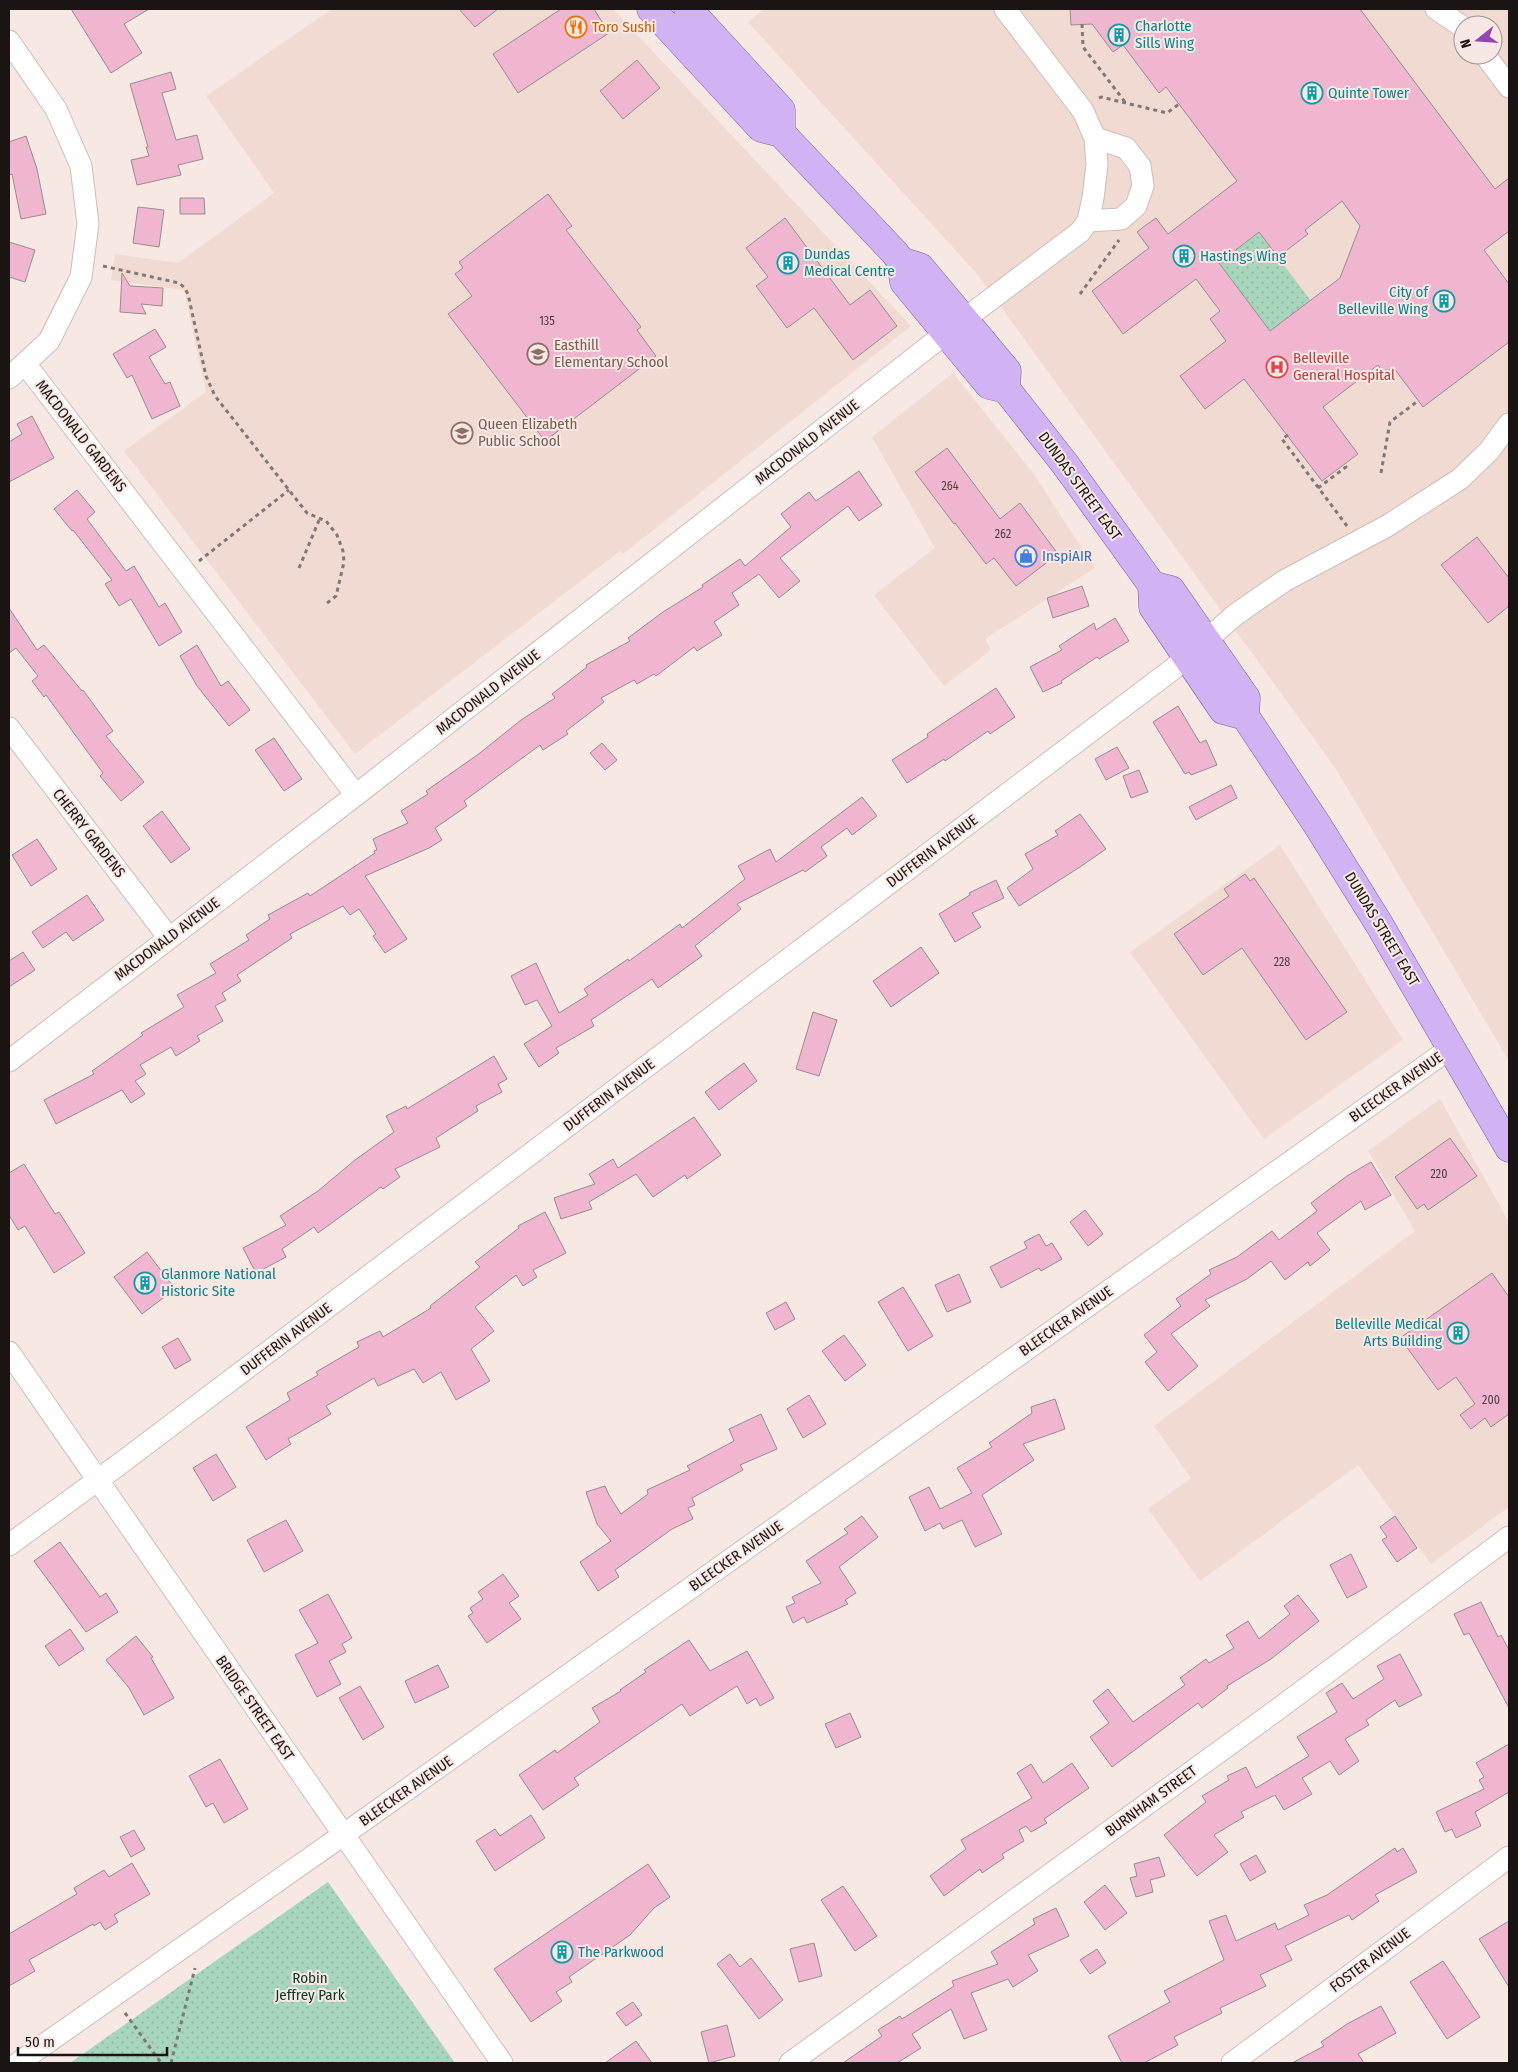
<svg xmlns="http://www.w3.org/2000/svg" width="1518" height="2072" font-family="'Fira Sans Condensed',sans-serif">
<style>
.built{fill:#f1dad2;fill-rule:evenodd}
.green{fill:url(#green-dots)}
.building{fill:#f0b6cf;stroke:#998c91;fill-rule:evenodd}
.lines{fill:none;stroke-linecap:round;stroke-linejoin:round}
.minor-casing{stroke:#ccbeb9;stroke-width:23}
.major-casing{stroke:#7d5ba1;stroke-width:29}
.path{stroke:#817774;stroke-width:3;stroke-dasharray:4 4;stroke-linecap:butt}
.minor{stroke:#fff;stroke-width:21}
.major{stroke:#d1b3f4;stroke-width:28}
.labels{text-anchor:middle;stroke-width:4;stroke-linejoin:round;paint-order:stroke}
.number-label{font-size:12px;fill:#503d42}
.culture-label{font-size:15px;fill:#0d838f;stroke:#f7e8e3;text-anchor:start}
.food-label{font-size:15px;fill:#c56008;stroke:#f7e8e3;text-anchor:start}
.education-label{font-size:15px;fill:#785e54;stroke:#f7e8e3;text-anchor:start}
.health-label{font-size:15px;fill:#be3a42;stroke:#f7e8e3;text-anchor:start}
.street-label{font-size:15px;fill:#1a1513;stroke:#f7e8e3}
.shop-label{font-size:15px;fill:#366cbe;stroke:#f7e8e3;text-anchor:start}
.park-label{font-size:15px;fill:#083925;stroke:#f7e8e3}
</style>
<defs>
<pattern id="green-dots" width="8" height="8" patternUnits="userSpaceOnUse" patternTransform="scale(1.25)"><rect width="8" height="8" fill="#a7d6bc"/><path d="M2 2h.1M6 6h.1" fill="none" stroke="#8fb7a1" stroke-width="1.8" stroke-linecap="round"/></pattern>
</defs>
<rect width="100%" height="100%" fill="#f7e8e3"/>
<path class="built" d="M332 9H613L911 326 623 554 620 551 355 754 124 451 206 392 184 290 111 280 115 254 178 263 274 193 206 96Z
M764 9H1509V1061L1336 769 977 274 748 22ZM1463 25H1493V55H1463Z
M953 373 1033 473 1095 568 985 639 991 650 944 686 874 595 935 548 872 437Z
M1280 845 1403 1040 1264 1139 1130 952Z
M1440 1099 1509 1222V1507L1431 1564 1358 1465 1200 1581 1148 1509 1191 1478 1154 1426 1415 1231 1368 1151Z"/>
<path class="green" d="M1259 232 1311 301 1270 331 1219 263Z
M328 1882 455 2063H70Z"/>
<path class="building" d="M71 9H149L124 24 142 53 111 73Z
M459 9H498L475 27Z
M561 9H594L609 33 518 93 493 54Z
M1070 9H1360L1495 189 1509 178V231L1484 250 1509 284V342L1423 407 1393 367 1384 374 1378 365 1323 407 1358 454 1322 481 1244 379 1205 409 1180 376 1226 341 1210 319 1220 311 1196 279 1123 334 1092 291 1149 248 1137 232 1146 225 1156 218 1168 234 1237 181 1166 87 1159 93 1123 45 1113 52 1092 24 1071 25ZM1342 201 1360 226 1340 278 1270 331 1219 263 1259 232 1278 257 1308 234 1305 230Z
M637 60 660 88 623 119 600 91Z
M171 72 176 89 162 93 176 140 197 135 203 159 178 165 181 175 137 185 131 160 149 156 146 147H148L130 84Z
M26 136 37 169 46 214 21 219 12 174 9 175V142Z
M548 194 572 226 566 230 641 327 637 330 656 356 545 441 448 314 472 296 455 274 463 268 459 262Z
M180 198H204L205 214H180Z
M138 207 164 210 159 247 133 243Z
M785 218 850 305 870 290 897 326 853 360 814 308 787 328 756 286 768 277 746 248Z
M9 242 35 250 25 282 9 277Z
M122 273 130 286 163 288 162 306 141 304 146 314 120 312Z
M155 329 166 347 149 357 165 384 170 382 180 406 152 419 132 375 127 378 113 354Z
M32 416 54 458 9 482V442L22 434 17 424Z
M947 448 1000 519 1020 503 1058 554 1016 586 994 558 986 564 955 523 954 524 915 472Z
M859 471 882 505 859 521 848 506 780 558 800 581 779 598 759 574 732 593 739 605 714 622 722 635 697 651 694 647 656 676 654 674 637 684 634 680 601 698 604 702 566 731 568 734 543 750 540 745 464 801 467 806 435 828 442 840 429 848 365 876 407 939 385 953 373 936 376 934 359 909 350 915 343 906 290 934 292 938 237 975 241 981 222 993 226 1000 215 1006 223 1021 197 1036 200 1041 176 1056 171 1047 140 1065 146 1074 135 1081 145 1094 131 1103 122 1090 56 1124 44 1100 94 1074 92 1071 143 1035 141 1033 184 1007 177 995 216 973 210 964 249 940 246 935 270 919 268 915 308 893 310 896 375 853 374 851 377 850 373 839 408 823 401 811 428 794 426 791 480 753 521 720 555 698 552 694 587 667 586 665 630 641 628 638 663 612 703 587 702 585 740 559 745 566 791 527 781 514 809 492 816 501Z
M77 490 95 512 87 519 126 571 134 566 159 607 165 603 182 632 159 646 131 599 119 606 105 584 112 580 73 530 72 531 54 509Z
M1477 537 1509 578V606L1488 623 1441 565Z
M1082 586 1089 606 1053 618 1047 598Z
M9 608 37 650 44 645 82 691 83 690 113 731 106 736 144 782 121 801 100 776 103 773 46 695 44 697 32 681 38 676 16 648 9 653Z
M1115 618 1129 641 1099 659 1097 657 1061 681 1062 683 1043 692 1030 667 1062 650 1059 646 1094 623 1096 630Z
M197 645 221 686 228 681 250 710 229 726 197 686 180 656Z
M996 688 1015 717 990 734 988 731 945 761 944 759 907 783 892 760 928 737 927 734Z
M1178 706 1200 743 1206 740 1217 765 1191 775 1189 772 1185 774 1153 722Z
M274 738 302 779 284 791 255 750Z
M602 743 617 760 605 770 590 753Z
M1117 747 1129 768 1106 780 1095 759Z
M1139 770 1148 792 1131 798 1123 776Z
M1231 785 1237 798 1196 820 1189 807Z
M862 797 877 816 852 835 847 828 821 847 827 856 805 872 803 870 737 904 741 909 695 946 702 956 658 988 652 979 591 1020 594 1026 556 1048 559 1053 539 1067 524 1044 552 1026 537 1000 525 1005 511 976 536 963 559 1013 588 995 584 989 628 959 629 961 680 924 682 928 745 879 738 866 770 849 776 862Z
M162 811 190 849 171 863 143 826Z
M1080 814 1106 849 1080 867 1019 906 1007 888 1033 869 1025 854 1058 835 1055 831Z
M37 839 57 869 31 886 12 855Z
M1245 874 1250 881 1254 878 1347 1012 1306 1040 1242 948 1203 975 1174 934 1229 896 1224 889Z
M996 880 1004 898 972 913 981 927 955 942 939 914 970 895 969 893Z
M87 895 104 920 73 941 66 932 43 948 32 932Z
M921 947 939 973 891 1007 873 981Z
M23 952 35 970 9 987V961Z
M813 1012 837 1020 819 1076 796 1069Z
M494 1056 507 1079 498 1084 502 1092 476 1106 478 1111 436 1138 440 1147 395 1169 400 1177 383 1189 381 1187 318 1233 314 1227 282 1249 286 1257 256 1273 243 1248 286 1225 280 1216 318 1191 355 1160 394 1132 386 1116 406 1106 407 1109Z
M744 1063 757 1081 719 1110 705 1092Z
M694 1117 721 1155 687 1179 685 1175 653 1197 636 1174 589 1202 592 1209 561 1219 554 1198 595 1184 589 1174 613 1159 618 1168Z
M1450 1138 1477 1176 1428 1210 1424 1204 1417 1209 1395 1177Z
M1371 1162 1391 1195 1365 1210 1361 1201 1317 1233 1330 1250 1310 1266 1308 1262 1285 1280 1271 1261 1247 1279 1205 1300 1210 1306 1171 1334 1198 1366 1168 1391 1145 1362 1157 1352 1144 1335 1181 1306 1176 1299 1211 1274 1209 1270 1237 1257 1272 1231 1279 1240 1317 1211 1311 1203 1347 1176Z
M24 1164 55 1214 59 1212 85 1253 54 1273 25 1226 18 1230 9 1215V1173Z
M1085 1210 1103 1234 1088 1246 1070 1222Z
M545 1212 566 1253 533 1270 537 1277 523 1286 516 1275 475 1307 494 1331 471 1349 490 1381 456 1400 441 1372 423 1383 414 1369 378 1386 374 1378 326 1406 331 1414 288 1439 291 1444 266 1460 246 1427 290 1400 287 1393 318 1375 316 1372 359 1347 357 1342 380 1331 383 1337 431 1308 430 1306 480 1267 475 1262 519 1228 518 1226Z
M1039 1234 1046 1246 1052 1243 1062 1259 1041 1271 1039 1268 1001 1288 990 1267 1027 1248 1024 1242Z
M147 1252 175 1289 142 1314 114 1277Z
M1492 1273 1509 1297V1414L1491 1427 1485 1418 1471 1429 1460 1415 1475 1404 1456 1377 1438 1390 1400 1338Z
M959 1274 971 1302 947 1312 935 1285Z
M903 1287 933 1336 908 1351 878 1302Z
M786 1302 795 1319 775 1330 766 1313Z
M844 1335 866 1365 845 1381 822 1351Z
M178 1338 191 1360 175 1369 162 1347Z
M809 1395 826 1424 803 1438 787 1409Z
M1055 1399 1065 1429 1023 1444 1034 1460 982 1495 1002 1534 975 1547 962 1520 943 1529 940 1523 925 1531 909 1497 929 1487 940 1509 972 1493 957 1468 992 1447 989 1443 1032 1413 1031 1407Z
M761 1414 777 1449 740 1465 743 1470 692 1498 695 1505 688 1508 693 1519 672 1529 615 1570 619 1577 598 1591 580 1562 611 1541 597 1524 586 1492 605 1486 609 1495 621 1514 648 1494 647 1490 690 1470 687 1466 734 1441 729 1429Z
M216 1454 236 1487 213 1501 193 1468Z
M862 1516 878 1537 839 1567 856 1593 845 1600 848 1604 807 1623 804 1617 793 1623 786 1607 795 1603 792 1597 821 1583 806 1561 848 1533 844 1529Z
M1395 1516 1417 1548 1397 1562 1382 1540 1387 1537 1380 1527Z
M286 1520 303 1551 264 1572 247 1540Z
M60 1542 100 1597 106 1593 118 1612 86 1632 34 1561Z
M1351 1554 1367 1587 1347 1598 1330 1565Z
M503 1574 519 1596 509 1603 521 1619 487 1643 468 1616 473 1613 470 1608 483 1599 478 1592Z
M328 1594 352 1638 342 1644 346 1652 329 1661 341 1684 317 1697 295 1655 318 1643 299 1610Z
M1298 1595 1319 1621 1271 1659 1227 1686 1228 1688 1202 1708 1198 1703 1112 1767 1090 1737 1109 1723 1093 1701 1108 1689 1133 1722 1185 1685 1180 1678 1206 1659 1209 1663 1234 1648 1226 1635 1248 1621 1259 1639 1290 1614 1284 1606Z
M1481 1602 1498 1637 1501 1635 1509 1650V1708L1469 1633 1464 1635 1454 1614Z
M70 1629 84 1649 59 1666 45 1646Z
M136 1636 153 1657 151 1658 174 1698 144 1715 129 1688 106 1660Z
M689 1640 710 1671 747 1651 774 1698 760 1706 756 1698 747 1704 737 1686 690 1716 682 1704 574 1778 579 1785 543 1810 519 1775 555 1750 557 1753 600 1722 592 1708 621 1691 620 1690 646 1672 644 1670Z
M1400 1654 1422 1695 1399 1707 1395 1700 1366 1720 1369 1725 1345 1739 1359 1761 1339 1775 1330 1761 1302 1778 1312 1794 1284 1810 1275 1795 1241 1812 1244 1817 1214 1835 1228 1852 1197 1876 1164 1835 1206 1802 1202 1796 1229 1780 1227 1776 1246 1767 1256 1788 1309 1756 1297 1737 1337 1712 1326 1693 1342 1683 1353 1699 1384 1679 1377 1666Z
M438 1665 449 1687 415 1703 405 1681Z
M360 1686 384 1727 363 1740 339 1698Z
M850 1713 861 1737 836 1748 825 1724Z
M1509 1744V1792L1475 1812 1481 1826 1456 1838 1452 1829 1445 1832 1436 1812 1484 1789 1479 1780 1484 1777 1476 1763Z
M220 1759 248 1809 224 1823 213 1803 206 1807 189 1776Z
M1072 1763 1089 1788 1044 1819 1047 1823 1031 1832 1026 1826 1019 1830 1024 1841 1002 1854 1004 1858 982 1873 980 1869 944 1896 930 1876 966 1849 961 1840 1032 1798 1017 1773 1031 1764 1043 1783Z
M531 1815 545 1838 495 1871 476 1841 495 1829 500 1836Z
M134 1830 145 1849 131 1857 120 1837Z
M1395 1848 1397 1852 1403 1848 1417 1872 1375 1895 1379 1901 1352 1920 1349 1915 1285 1946 1292 1960 1260 1975 1266 1986 1220 2008 1222 2013 1174 2037 1178 2045 1144 2063H1122L1108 2036 1170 2002 1164 1991 1224 1960 1209 1921 1226 1915 1236 1941 1275 1923 1278 1930 1309 1915 1304 1905 1327 1895Z
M1256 1855 1266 1872 1250 1881 1240 1864Z
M1159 1857 1165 1876 1150 1880 1153 1892 1136 1897 1130 1878 1137 1876 1134 1864Z
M132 1863 150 1894 114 1915 118 1922 105 1930 100 1922 94 1926 93 1924 29 1960 35 1971 9 1986V1934L77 1894 74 1888 104 1870 109 1877Z
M648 1864 670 1897 654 1908 630 1935 569 1977 572 1982 556 1992 562 2001 531 2022 494 1969Z
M1105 1885 1127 1913 1105 1930 1084 1902Z
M843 1886 877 1936 855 1951 821 1900Z
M1056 1908 1069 1936 1028 1955 1038 1971 1013 1987 1008 1979 971 1993 987 2030 964 2039 951 2009 912 2034 921 2048 897 2063H843L882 2036 878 2030 900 2016 902 2019 954 1986 952 1981 998 1964 991 1952 1035 1924 1033 1919Z
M1509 1921V1987L1479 1939Z
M814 1943 822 1976 799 1982 790 1949Z
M1097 1949 1106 1963 1090 1974 1080 1960Z
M730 1954 740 1967 751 1958 783 2000 759 2019 717 1964Z
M1443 1961 1480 2017 1447 2039 1410 1982Z
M633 2002 642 2015 626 2026 616 2013Z
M1381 2006 1396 2033 1358 2054 1364 2063H1292L1324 2046 1321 2042 1347 2024Z
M727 2025 735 2056 709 2063 701 2032Z
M636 2041 652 2063H605Z"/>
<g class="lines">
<g class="minor-casing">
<path id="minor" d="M1436 9 1463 27
M9 41 56 109 81 166 88 224 81 277 49 341 9 378
M1485 55 1509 87
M1088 221 1121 219 1136 206 1143 186 1140 166 1126 148 1095 138
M26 365 356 795
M9 728 169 938
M9 1061 356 795 946 333 1080 232 1088 221 1093 198 1097 165 1095 138 1083 111 1005 9
M9 1352 502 2063
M9 1545 117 1466 1173 669 1235 615 1284 581 1387 526 1460 479 1489 451 1509 424
M18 2063 343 1835 1452 1047
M790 2063 1274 1712 1509 1537
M1232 2063 1509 1857"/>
</g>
<g class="major-casing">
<path id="major" d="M651 9 761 128 781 133 894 252 901 261 904 282 989 385 1006 389 1065 464 1152 585 1153 607 1223 710 1245 716
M688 9 781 110V133
M901 261 920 267 1007 371 1006 389
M1152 585 1171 590 1246 698 1245 716 1316 823 1379 924 1509 1148"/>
</g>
<path class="path" d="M1082 24 1083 47 1125 102
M1099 98 1101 97 1167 113 1179 104
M103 266 179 283 184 287 188 294 206 376 215 396 307 513 326 521 337 535 343 551 344 562 336 596 326 604
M1080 294 1119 240
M1288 435 1282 439 1347 526
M1381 473 1390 422 1418 401
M1318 488 1346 467 1344 465
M199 561 289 490
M299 568 320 518
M125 2013 161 2063
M171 2063 195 1968"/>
<use href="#minor" class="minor"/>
<use href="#major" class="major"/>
</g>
<defs>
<g id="restaurant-ring" transform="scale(1.125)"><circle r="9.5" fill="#f7e8e3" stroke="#e8710a" stroke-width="1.5"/><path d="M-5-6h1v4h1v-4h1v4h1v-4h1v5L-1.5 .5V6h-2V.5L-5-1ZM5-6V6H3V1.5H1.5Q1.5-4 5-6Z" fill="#e8710a"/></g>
<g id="building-ring" transform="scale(1.125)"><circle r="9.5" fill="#f7e8e3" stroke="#0f9aa8" stroke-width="1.5"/><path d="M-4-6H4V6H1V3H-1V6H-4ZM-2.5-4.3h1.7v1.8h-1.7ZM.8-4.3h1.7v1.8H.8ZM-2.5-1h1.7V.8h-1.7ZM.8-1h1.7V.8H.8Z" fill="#0f9aa8"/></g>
<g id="school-ring" transform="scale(1.125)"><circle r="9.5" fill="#f7e8e3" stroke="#8d6e63" stroke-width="1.5"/><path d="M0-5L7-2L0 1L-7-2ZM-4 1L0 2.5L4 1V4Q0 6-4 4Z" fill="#8d6e63"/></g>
<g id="hospital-ring" transform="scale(1.125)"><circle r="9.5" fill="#f7e8e3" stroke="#e0444e" stroke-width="1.5"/><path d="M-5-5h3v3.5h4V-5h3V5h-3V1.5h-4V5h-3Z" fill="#e0444e"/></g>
<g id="shop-ring" transform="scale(1.125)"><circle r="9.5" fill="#f7e8e3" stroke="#3f7fe0" stroke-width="1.5"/><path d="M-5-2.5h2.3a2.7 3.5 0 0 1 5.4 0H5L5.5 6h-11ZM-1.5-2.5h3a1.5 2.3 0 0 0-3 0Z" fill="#3f7fe0"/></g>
</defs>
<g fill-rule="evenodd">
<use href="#restaurant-ring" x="576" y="27"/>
<use href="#building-ring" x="1119" y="35"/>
<use href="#building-ring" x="1312" y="93"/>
<use href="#building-ring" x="1184" y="256"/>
<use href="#building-ring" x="788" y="263"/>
<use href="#building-ring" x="1444" y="301"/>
<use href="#school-ring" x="538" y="354"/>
<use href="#hospital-ring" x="1277" y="367"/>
<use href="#school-ring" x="462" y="433"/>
<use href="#shop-ring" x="1026" y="556"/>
<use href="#building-ring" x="145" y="1283"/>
<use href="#building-ring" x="1458" y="1333"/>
<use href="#building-ring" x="562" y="1952"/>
</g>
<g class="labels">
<g class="number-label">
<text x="547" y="325">135</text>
<text x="950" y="490">264</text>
<text x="1003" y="538">262</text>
<text x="1282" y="966">228</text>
<text x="1439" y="1178">220</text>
<text x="1491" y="1404">200</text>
</g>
<g class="culture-label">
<text x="1135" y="31">Charlotte<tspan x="1135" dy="17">Sills Wing</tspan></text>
<text x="1328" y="98">Quinte Tower</text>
<text x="804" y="259">Dundas<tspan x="804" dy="17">Medical Centre</tspan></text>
<text x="1200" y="261">Hastings Wing</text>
<text x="1428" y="297" text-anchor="end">City of<tspan x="1428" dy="17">Belleville Wing</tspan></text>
<text x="161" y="1279">Glanmore National<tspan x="161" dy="17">Historic Site</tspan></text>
<text x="1442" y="1329" text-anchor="end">Belleville Medical<tspan x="1442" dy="17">Arts Building</tspan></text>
<text x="578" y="1957">The Parkwood</text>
</g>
<g class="food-label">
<text x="592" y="32">Toro Sushi</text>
</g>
<g class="education-label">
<text x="554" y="350">Easthill<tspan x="554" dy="17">Elementary School</tspan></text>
<text x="478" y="429">Queen Elizabeth<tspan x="478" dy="17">Public School</tspan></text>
</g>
<g class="health-label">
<text x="1293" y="363">Belleville<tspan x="1293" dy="17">General Hospital</tspan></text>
</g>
<g class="street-label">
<text transform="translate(81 436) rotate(52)" y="5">MACDONALD GARDENS</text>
<text transform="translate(807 442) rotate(-38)" y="5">MACDONALD AVENUE</text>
<text transform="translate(1080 486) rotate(54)" y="5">DUNDAS STREET EAST</text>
<text transform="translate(488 692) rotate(-38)" y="5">MACDONALD AVENUE</text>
<text transform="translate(89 833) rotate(52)" y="5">CHERRY GARDENS</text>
<text transform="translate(932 851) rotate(-37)" y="5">DUFFERIN AVENUE</text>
<text transform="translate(1382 929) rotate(59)" y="5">DUNDAS STREET EAST</text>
<text transform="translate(167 939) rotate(-37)" y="5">MACDONALD AVENUE</text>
<text transform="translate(1396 1087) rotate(-35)" y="5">BLEECKER AVENUE</text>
<text transform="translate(609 1095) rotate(-37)" y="5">DUFFERIN AVENUE</text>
<text transform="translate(1066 1321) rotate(-35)" y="5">BLEECKER AVENUE</text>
<text transform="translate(286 1339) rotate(-37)" y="5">DUFFERIN AVENUE</text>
<text transform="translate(736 1556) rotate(-35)" y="5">BLEECKER AVENUE</text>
<text transform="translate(255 1708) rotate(55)" y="5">BRIDGE STREET EAST</text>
<text transform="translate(406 1791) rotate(-35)" y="5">BLEECKER AVENUE</text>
<text transform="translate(1151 1801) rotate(-36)" y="5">BURNHAM STREET</text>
<text transform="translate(1370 1960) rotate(-37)" y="5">FOSTER AVENUE</text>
</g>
<g class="shop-label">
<text x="1042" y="561">InspiAIR</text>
</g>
<g class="park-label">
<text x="310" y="1983">Robin<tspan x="310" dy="17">Jeffrey Park</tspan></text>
</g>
</g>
<rect width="1518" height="2072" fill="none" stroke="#1a1513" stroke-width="20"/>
<g transform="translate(1478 40) rotate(253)"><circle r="24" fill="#f7e8e3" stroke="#9f9490"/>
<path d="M0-4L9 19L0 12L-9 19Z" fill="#9345b6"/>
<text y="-8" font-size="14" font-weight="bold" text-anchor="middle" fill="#1a1513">N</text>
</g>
<path d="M18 2047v8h149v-8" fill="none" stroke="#1a1513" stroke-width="2.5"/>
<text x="25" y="2047" font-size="15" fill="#1a1513" stroke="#f7e8e3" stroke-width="4" paint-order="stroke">50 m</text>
</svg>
